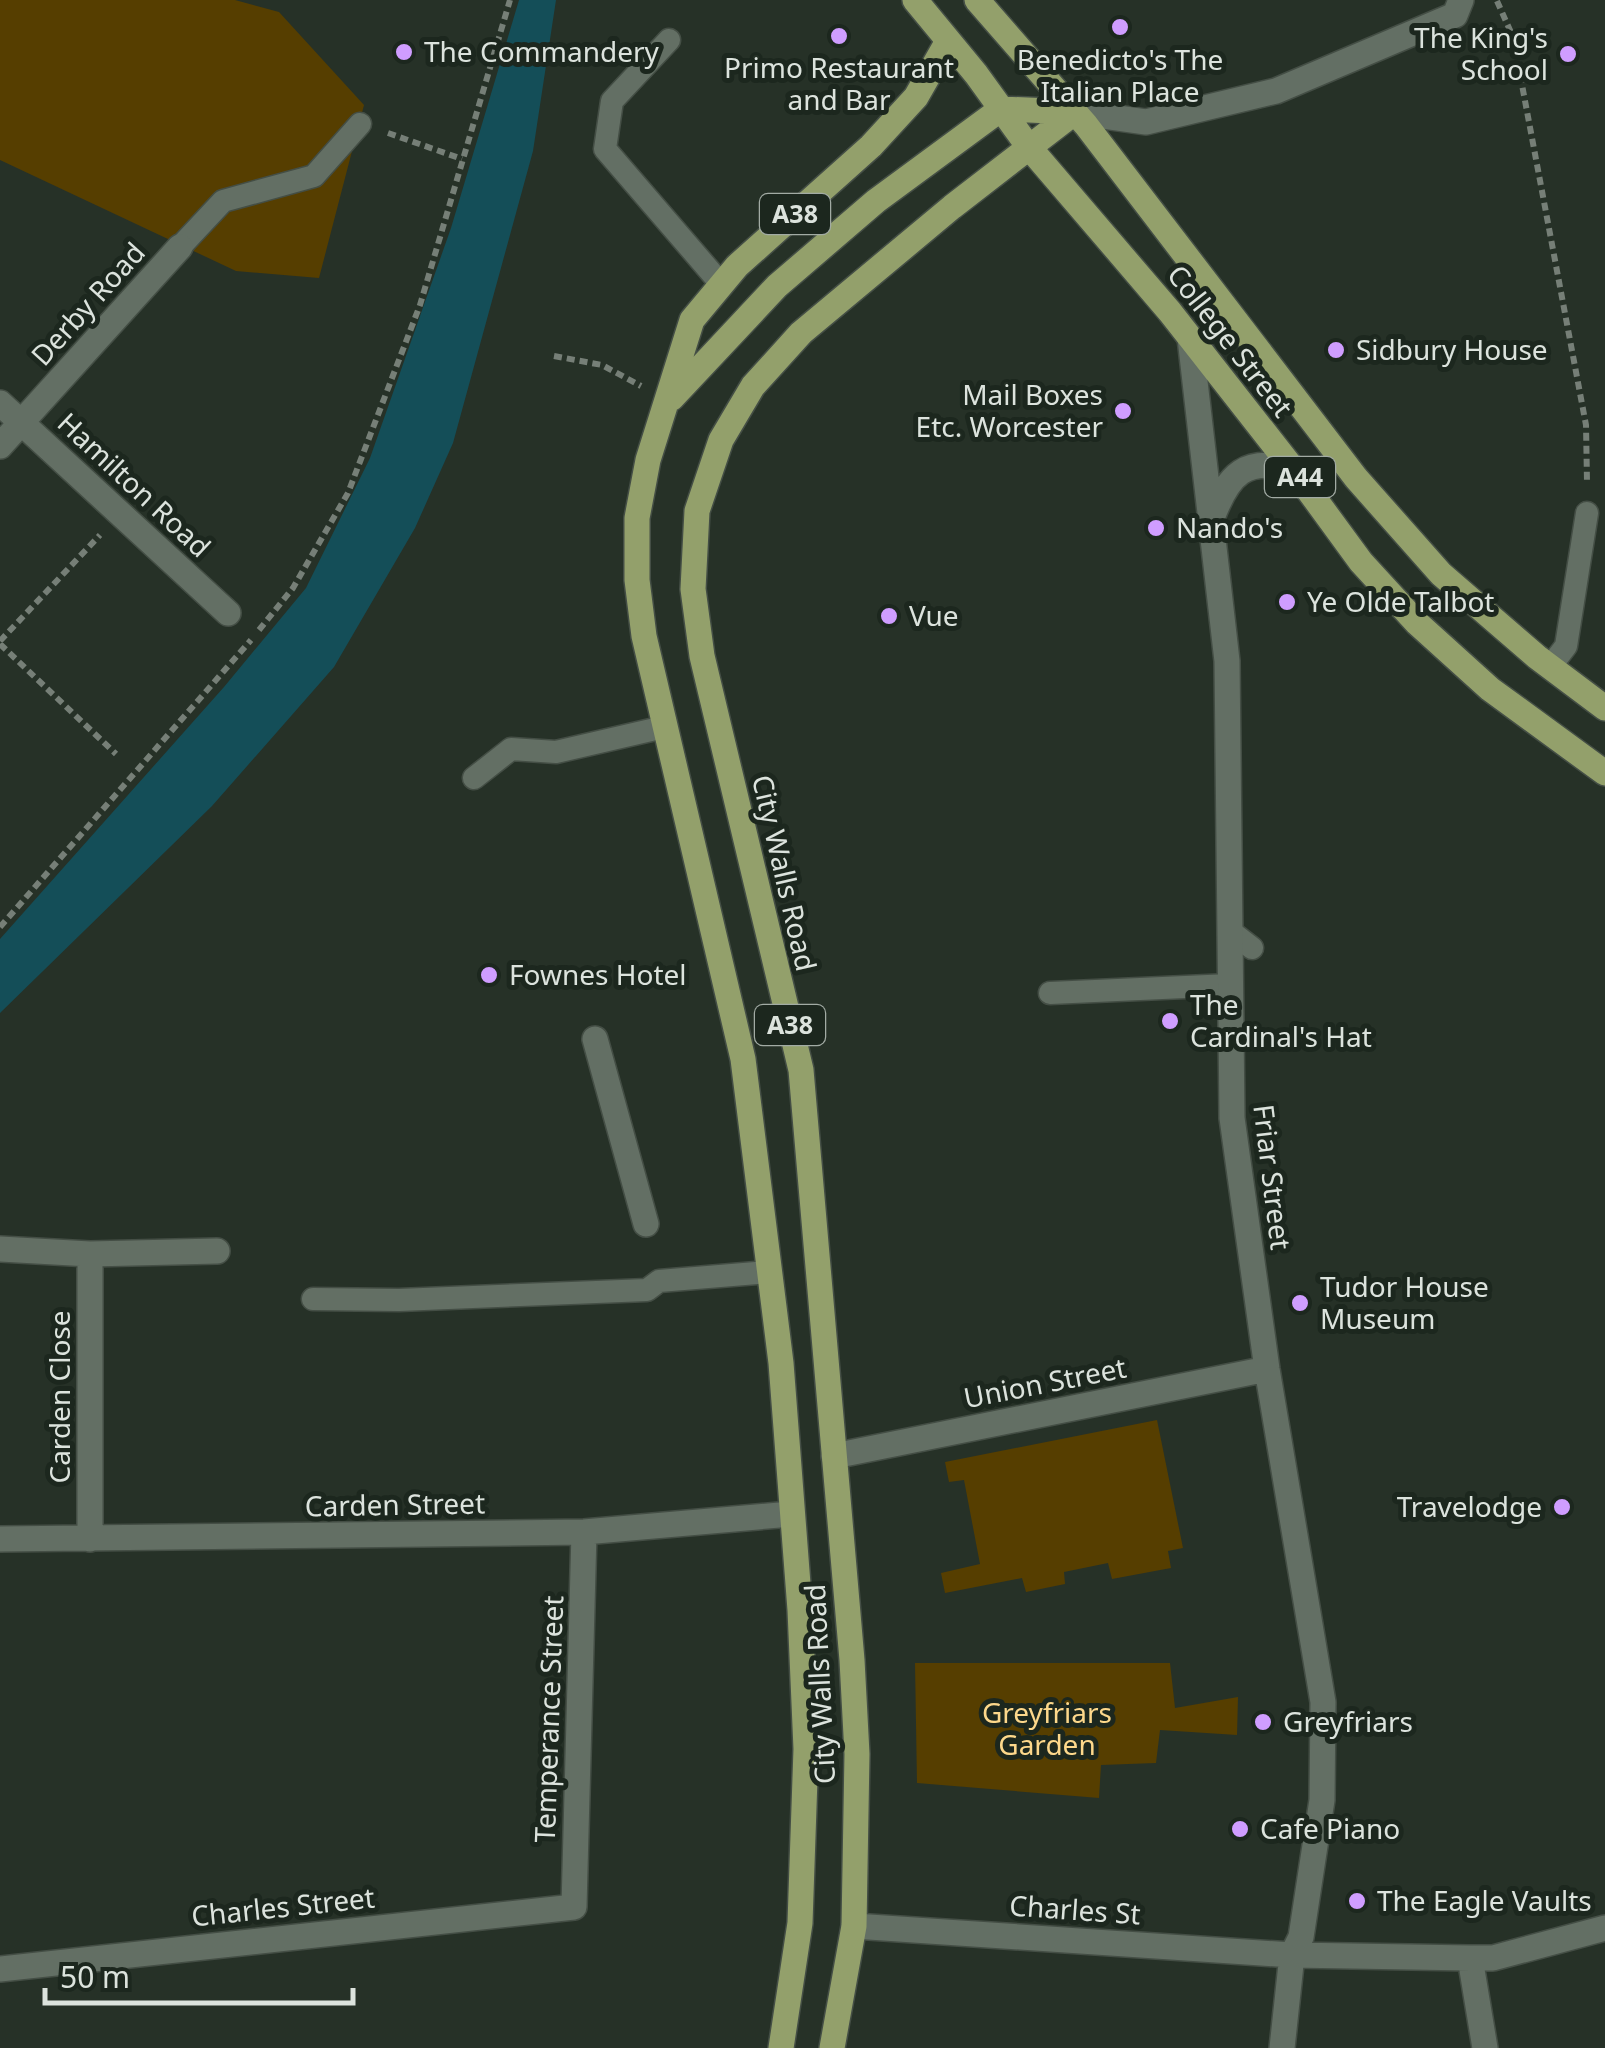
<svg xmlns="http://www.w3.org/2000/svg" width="1605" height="2048" font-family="'Noto Sans',sans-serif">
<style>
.green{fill:#563e00}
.water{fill:#144e58}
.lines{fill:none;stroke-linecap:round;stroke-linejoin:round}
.lane-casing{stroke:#444e45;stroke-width:25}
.street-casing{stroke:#444e45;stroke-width:28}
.primary-casing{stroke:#444e45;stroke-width:28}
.path{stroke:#767f77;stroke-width:6;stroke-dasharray:8 5;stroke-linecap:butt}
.lane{stroke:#636f64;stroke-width:22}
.street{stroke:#636f64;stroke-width:25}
.primary{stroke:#93a06b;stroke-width:25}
.poi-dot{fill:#cf9dff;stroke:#1c271e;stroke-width:4}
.labels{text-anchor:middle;stroke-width:10;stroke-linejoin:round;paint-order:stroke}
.shield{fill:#1c271e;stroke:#a2aba4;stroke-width:2.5}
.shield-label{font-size:25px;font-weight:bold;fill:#dce3dd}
.poi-label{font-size:28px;fill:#dce3dd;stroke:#1c271e;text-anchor:start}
.street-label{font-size:28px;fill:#dce3dd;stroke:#1c271e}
.park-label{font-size:28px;fill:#fdd88b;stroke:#1c271e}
</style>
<rect width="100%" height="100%" fill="#263127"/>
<path class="green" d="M0 0H235L279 12 364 105 319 278 236 271 0 160Z
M1157 1420 1183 1548 1168 1551 1171 1568 1112 1579 1108 1563 1064 1572 1065 1584 1026 1592 1022 1578 945 1593 941 1573 980 1564 964 1480 949 1482 945 1462Z
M915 1663H1170L1175 1708 1238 1697 1237 1735 1160 1730 1156 1763 1101 1765 1099 1798 917 1783Z"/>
<path class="water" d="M519 0H556L533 151 453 443 415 528 334 667 212 806 0 1013V939L224 687 306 588 370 458 451 228Z"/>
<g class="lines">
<g class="lane-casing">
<path id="lane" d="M669 40 612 101 605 149 722 285
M180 247 223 201 314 176 360 124
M1550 667 1566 646 1587 513
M474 778 511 749 556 752 664 727
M1230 931 1252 948
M1050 993 1230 985
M313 1299 399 1300 647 1290 659 1281 769 1272"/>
</g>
<g class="street-casing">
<path id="street" d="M1075 112 1146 122 1276 91 1455 15 1461 0
M1190 338 1227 661 1232 1118 1267 1369 1323 1702 1322 1800 1301 1937 1292 1955 1282 2048
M0 403 228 613
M0 446 180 247
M1212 518C1229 473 1245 457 1293 469
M595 1039 646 1224
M0 1249 90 1254 217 1251
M834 1456 1267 1369
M0 1539 584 1532 791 1514
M90 1539V1254
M854 1926 1292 1955 1470 1958H1493L1605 1928
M1470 1958 1485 2048
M0 1969 574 1907 584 1532"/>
</g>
<g class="primary-casing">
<path id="primary" d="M915 0 976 74 1028 146 1170 312 1293 469 1361 562 1417 623 1490 689 1605 773
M977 0 1086 125 1356 478 1441 574 1537 657 1605 708
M1001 109 1075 112
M672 398 777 286 876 201 1001 109
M781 2048 800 1923 806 1749 800 1610 781 1363 743 1059 644 636 637 580V518L648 460 692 320 737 266 871 146 916 97 948 41
M832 2048 854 1926 857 1754 852 1660 801 1070 702 656 693 589 697 511 721 440 753 386 801 333 952 207 1075 112"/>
</g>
<path class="path" d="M1497 1 1513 37 1586 425 1587 482
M388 133 462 159
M554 356 602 365 641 386
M259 630 293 588 348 493 420 305 510 0
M0 641 100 535
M0 644 116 754
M0 927 251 640"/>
<use href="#lane" class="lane"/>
<use href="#street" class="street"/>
<use href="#primary" class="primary"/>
</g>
<g class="poi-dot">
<circle cx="1120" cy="27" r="10"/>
<circle cx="839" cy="36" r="10"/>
<circle cx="404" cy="52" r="10"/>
<circle cx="1568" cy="54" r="10"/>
<circle cx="1336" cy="350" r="10"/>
<circle cx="1123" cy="411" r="10"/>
<circle cx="1156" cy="528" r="10"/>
<circle cx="1287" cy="602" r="10"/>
<circle cx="889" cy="616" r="10"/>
<circle cx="489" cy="975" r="10"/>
<circle cx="1170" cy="1021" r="10"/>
<circle cx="1300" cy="1303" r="10"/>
<circle cx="1562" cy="1507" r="10"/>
<circle cx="1263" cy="1722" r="10"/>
<circle cx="1240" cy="1829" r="10"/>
<circle cx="1357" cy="1901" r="10"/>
</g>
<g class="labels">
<g class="shield">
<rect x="760" y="194" width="70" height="40" rx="8"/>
<rect x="1265" y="457" width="70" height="40" rx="8"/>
<rect x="755" y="1005" width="70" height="40" rx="8"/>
</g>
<g class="shield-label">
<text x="795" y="223">A38</text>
<text x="1300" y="486">A44</text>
<text x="790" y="1034">A38</text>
</g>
<g class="poi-label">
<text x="1548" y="48" text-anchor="end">The King's<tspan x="1548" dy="32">School</tspan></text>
<text x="424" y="62">The Commandery</text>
<text x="1120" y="70" text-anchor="middle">Benedicto's The<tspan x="1120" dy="32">Italian Place</tspan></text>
<text x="839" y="78" text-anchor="middle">Primo Restaurant<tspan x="839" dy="32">and Bar</tspan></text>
<text x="1356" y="360">Sidbury House</text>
<text x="1103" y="405" text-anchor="end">Mail Boxes<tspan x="1103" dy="32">Etc. Worcester</tspan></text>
<text x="1176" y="538">Nando's</text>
<text x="1307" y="612">Ye Olde Talbot</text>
<text x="909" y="626">Vue</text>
<text x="509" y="985">Fownes Hotel</text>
<text x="1190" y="1015">The<tspan x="1190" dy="32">Cardinal's Hat</tspan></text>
<text x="1320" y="1297">Tudor House<tspan x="1320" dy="32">Museum</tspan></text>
<text x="1542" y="1517" text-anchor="end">Travelodge</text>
<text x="1283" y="1732">Greyfriars</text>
<text x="1260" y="1839">Cafe Piano</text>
<text x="1377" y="1911">The Eagle Vaults</text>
</g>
<g class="street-label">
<text transform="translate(88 304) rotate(-48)" y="10">Derby Road</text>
<text transform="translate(1230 341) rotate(52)" y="10">College Street</text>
<text transform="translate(134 485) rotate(43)" y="10">Hamilton Road</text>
<text transform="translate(784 873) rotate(77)" y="10">City Walls Road</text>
<text transform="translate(1272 1177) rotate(83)" y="10">Friar Street</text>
<text transform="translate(1045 1383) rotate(-11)" y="10">Union Street</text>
<text transform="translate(60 1397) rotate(-90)" y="10">Carden Close</text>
<text transform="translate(395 1505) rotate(-1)" y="10">Carden Street</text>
<text transform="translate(820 1684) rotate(-93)" y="10">City Walls Road</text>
<text transform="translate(549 1719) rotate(-88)" y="10">Temperance Street</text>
<text transform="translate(283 1907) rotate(-6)" y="10">Charles Street</text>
<text transform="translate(1075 1910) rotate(4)" y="10">Charles St</text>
</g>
<g class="park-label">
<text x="1047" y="1723">Greyfriars<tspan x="1047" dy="32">Garden</tspan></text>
</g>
</g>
<path d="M45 1988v15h308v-15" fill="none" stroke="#dce3dd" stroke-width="5"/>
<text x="60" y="1988" font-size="30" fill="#dce3dd" stroke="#1c271e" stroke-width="8" paint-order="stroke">50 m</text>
</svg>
